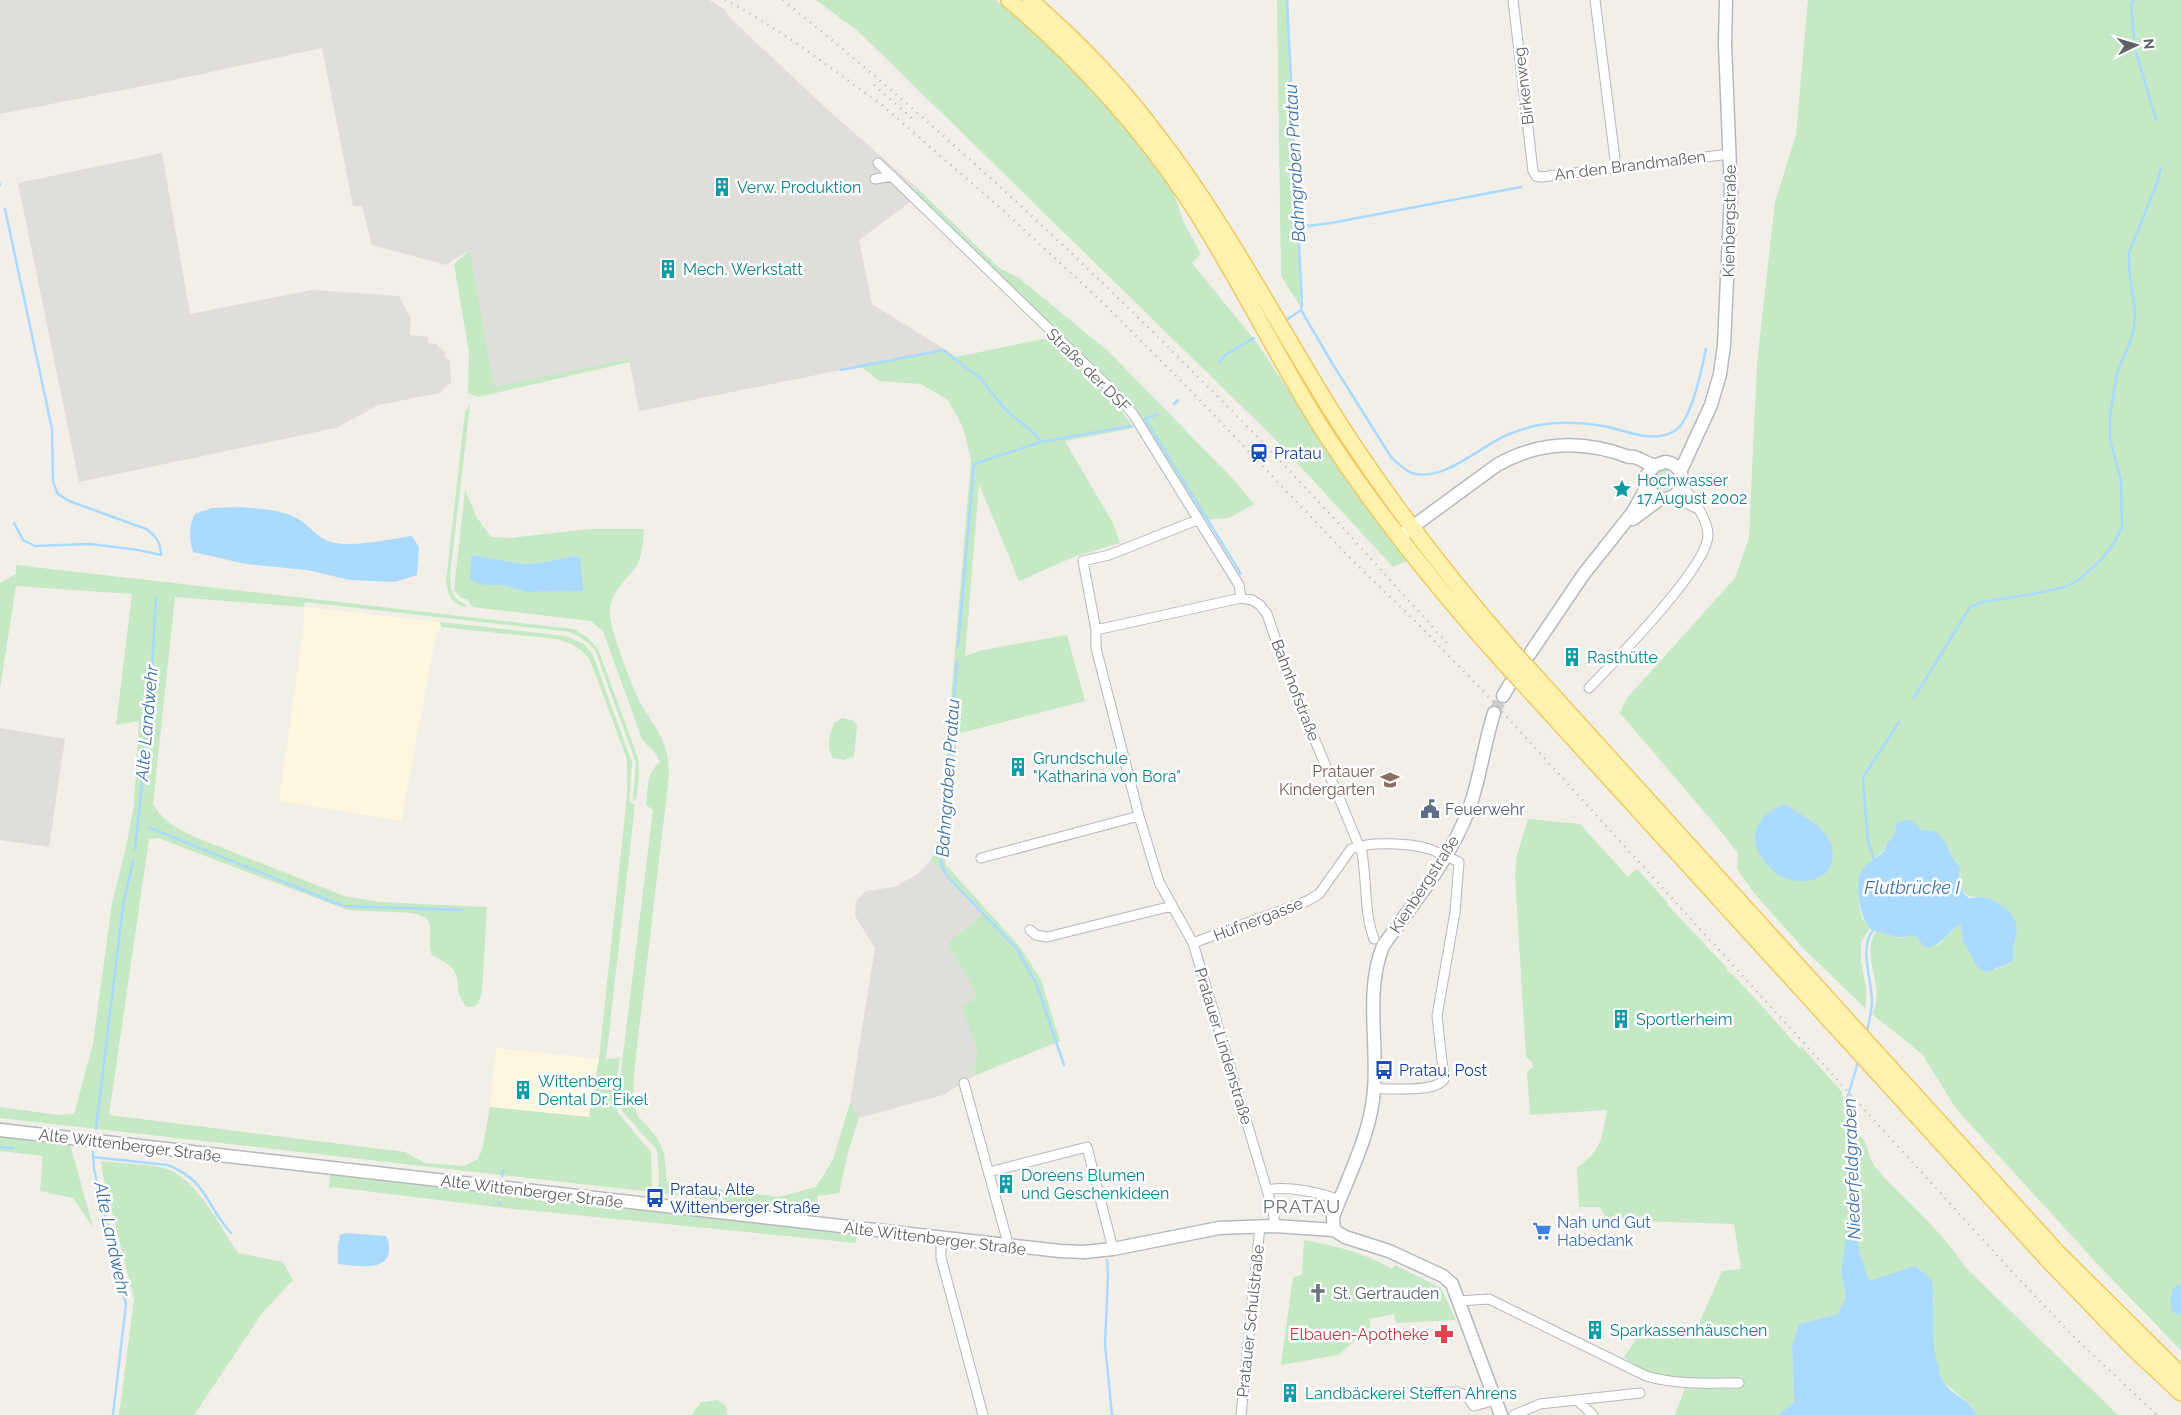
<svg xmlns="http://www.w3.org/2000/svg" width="2181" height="1415" font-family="Raleway,sans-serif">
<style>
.commercial{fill:#fef7e0}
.industrial{fill:#e0deda}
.green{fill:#c5e8c5;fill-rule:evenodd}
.water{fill:#aadaff}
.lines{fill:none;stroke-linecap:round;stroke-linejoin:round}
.stream{stroke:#aadaff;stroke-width:2.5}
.secondary-tunnel{stroke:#ccccc8;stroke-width:12;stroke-dasharray:12 6;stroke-linecap:butt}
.street-casing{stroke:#b5b8bc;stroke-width:11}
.secondary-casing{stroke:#b6babf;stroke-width:15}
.primary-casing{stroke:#f2c960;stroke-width:18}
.street{stroke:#fff;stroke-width:9}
.secondary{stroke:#fff;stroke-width:12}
.primary{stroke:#fff2af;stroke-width:15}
.rail{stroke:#b6b7b8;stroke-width:2.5;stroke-dasharray:1 6;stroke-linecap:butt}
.primary-bridge-casing{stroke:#f2c960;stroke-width:18;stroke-linecap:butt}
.primary-bridge{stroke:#fff2af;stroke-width:15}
.labels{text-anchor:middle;stroke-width:5;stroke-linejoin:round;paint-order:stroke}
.street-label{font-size:16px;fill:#5f6368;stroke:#fff}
.culture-label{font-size:16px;fill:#0d838f;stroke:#fff;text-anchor:start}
.transit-label{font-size:16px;fill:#164399;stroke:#fff;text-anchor:start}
.education-label{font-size:16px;fill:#785e54;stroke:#fff;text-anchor:end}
.service-label{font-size:16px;fill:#4e5e75;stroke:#fff;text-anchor:start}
.shop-label{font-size:16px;fill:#366cbe;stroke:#fff;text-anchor:start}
.worship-label{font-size:16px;fill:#5b616d;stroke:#fff;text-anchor:start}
.health-label{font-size:16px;fill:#be3a42;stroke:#fff;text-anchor:end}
.water-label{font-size:18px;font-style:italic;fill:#4174aa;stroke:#fff}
.quarter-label{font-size:19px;letter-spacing:1px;fill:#70757a;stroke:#fff}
</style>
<rect width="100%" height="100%" fill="#f1efe8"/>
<path class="commercial" d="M304 607 440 622 441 627 436 634 401 821 279 801 303 633Z
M496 1048 599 1059 589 1117 490 1107Z"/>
<path class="industrial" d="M0 0H709L724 9 731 19 828 110 917 188 909 203 859 240 872 304 944 349 639 411 629 359 494 388 470 250 446 265 372 245 362 206H353L322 48 169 81 0 114Z
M162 153 190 314 312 290 399 296 411 319 410 335 428 337V343L436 344 445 352V357L450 360 451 384 447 385 440 393 378 405 336 428 79 482 18 183Z
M0 728 65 739 49 847 0 840Z
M931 860 984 913 947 943 976 993 973 1001 961 1006 977 1049 974 1076 943 1095 859 1118 850 1103 875 948 855 916 856 901 866 891 894 887 918 874Z"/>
<path class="green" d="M816 0H996L1011 11 1077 72 1114 112 1173 191 1184 223 1201 254 1192 263 1257 343 1348 480 1407 561 1393 567 1275 439 859 32Z
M1277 0H1288L1301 307 1281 276Z
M1808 0H2181V1283L2173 1288 2172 1312 2181 1315V1350L2102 1269 1957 1110 1922 1054 1872 1014C1887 985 1859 959 1876 931L1900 938 1911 935 1916 936 1924 947 1938 945 1956 927 1962 924 1963 941 1995 970 2010 963 2014 959 2013 949 2017 932 1983 897C1958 898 1961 888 1960 867 1945 852 1948 829 1922 830L1917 825 1896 824V834L1893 839 1889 841 1883 851 1871 862 1859 904 1862 918 1870 928 1861 942V962L1866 987V1009L1803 948 1754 893 1737 869 1738 854 1724 835 1620 713 1627 698 1735 578 1749 538 1757 363 1775 202 1796 135Z
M917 188 999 268 1019 278 1109 352 1234 480 1254 504 1229 518 1204 520 1138 412 1121 391 915 193Z
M470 250 494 387 629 359 630 362 478 397 468 393 469 352 454 264Z
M1048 338 1115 402 1134 428 1065 441 1114 525 1120 543 1076 556 1019 581 979 484 965 656 983 650 1067 635 1085 701 957 734 945 864 1020 947 1041 980 1060 1041 974 1076 977 1049 961 1006 973 1001 976 993 947 943 984 913 931 860 939 842 971 460 963 427 948 400 921 384 879 381 859 365 944 349 956 357Z
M470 405 450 575C451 590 450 597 465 604L466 607C451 603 449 597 446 582L465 412Z
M1655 480a10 10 0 1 1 20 0a10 10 0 1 1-20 0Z
M465 490 477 518 491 537 509 538 589 529H644C643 540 643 552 638 563 627 582 609 590 610 615 611 632 632 687 640 702 657 733 668 737 669 775L634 1073 633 1101 637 1115 656 1136 664 1153 667 1182 778 1197 816 1187 833 1160 850 1103 859 1118 848 1152 839 1193 817 1196 819 1213 658 1193 659 1176 657 1150 623 1112 621 1107 620 1080 653 810 646 805C648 789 646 773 660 762 654 748 650 750 642 739L603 631 591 621 472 607 468 600 460 597 454 590ZM471 555 524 564 538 563 574 556 580 557 571 591 527 592 502 585 470 580Z
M16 565 574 629 587 637 598 649 638 758 639 774 636 800 633 799 636 763 595 650C588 642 581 637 570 632L305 602 304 607 175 597 153 804C164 822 176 828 195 837L344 896 379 902 487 907 482 992 478 1003 474 1007H467C447 985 473 974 432 955 427 943 434 932 427 918L413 913 348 910 158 838 149 839 109 1115 405 1152 425 1163 464 1166 478 1159 482 1150 490 1107 589 1117 599 1059 627 796V759L590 660C580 647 572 643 556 639L441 627 440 622 566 636 584 644 593 655 632 763 629 802 635 805 606 1059 620 1058 614 1102 618 1113 651 1152 652 1192 0 1118V1107L58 1115 74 1114 93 1044 112 903 126 847 134 805 139 721 116 725 132 594 16 586 0 688V583L16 574Z
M842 718 854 721 857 726 854 756 844 760 833 758C825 746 830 736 834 723Z
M1528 819 1580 824 1628 877 1637 869 1668 903 1667 904 1727 968 1726 970 1731 974H1732C1756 999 1779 1025 1799 1048L1801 1046 1842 1092 1847 1131C1872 1134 1864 1154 1876 1168 1889 1184 1905 1197 1919 1212 1937 1230 1953 1249 1967 1269L2118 1415H1977L1972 1406 1943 1382 1933 1353 1931 1332 1934 1298 1915 1266 1869 1282 1859 1251 1856 1220 1849 1216 1841 1272 1846 1297 1838 1314 1799 1324 1792 1346 1794 1402 1778 1415H1675L1685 1388 1739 1389 1742 1377 1739 1379C1708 1380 1676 1384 1647 1372 1639 1369 1631 1362 1624 1357L1634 1343 1637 1331 1696 1330 1722 1271 1741 1269 1734 1224 1608 1220 1600 1207H1579L1577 1168C1602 1149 1602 1139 1607 1110L1530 1115 1527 1072 1533 1067 1532 1062 1526 1057 1515 874 1517 855Z
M0 1122 47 1128 817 1216 816 1219 0 1124Z
M0 1136 70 1144 93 1227 73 1198 40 1191 43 1156 0 1151Z
M101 1161C118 1163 152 1164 167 1169 197 1179 221 1228 238 1253L283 1262 293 1280 263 1312 194 1415H119L134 1299 103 1176Z
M330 1173 790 1226 856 1236V1243L496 1207 333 1187 329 1189Z
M1304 1240C1339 1247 1360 1251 1392 1269L1395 1265 1441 1288 1456 1320 1396 1323 1394 1314 1370 1319V1328L1338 1355 1281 1365 1293 1277 1302 1275Z
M718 1400 726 1406 727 1415H692L701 1402Z"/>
<path class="water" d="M240 507C261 509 285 509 303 522 312 529 320 539 331 542 354 548 389 539 412 536L419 547 417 575 395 582 350 580 307 570 246 564 193 552C189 537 188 528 195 514L212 508Z
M471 555 524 564 538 563 574 556 580 557 583 591 527 592 502 585H485L470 580Z
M1785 804C1806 819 1838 831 1832 862 1827 884 1791 886 1776 873 1746 849 1748 818 1785 804Z
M1909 820 1917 825 1922 830C1949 829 1944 851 1960 867L1959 883 1964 894 1969 898 1983 897 1993 900 2009 911 2015 920 2017 932 2013 949 2014 959 2010 963 1987 972 1978 968 1963 941 1961 924C1949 930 1944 943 1929 948L1924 947 1916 936C1910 935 1907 937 1901 937 1898 938 1875 931 1872 930 1860 923 1854 882 1861 872 1866 863 1877 859 1884 851 1886 848 1887 843 1889 841 1895 835 1896 833 1896 824L1900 821Z
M1849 1216H1854L1856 1220 1859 1251 1869 1281 1915 1266 1932 1280C1936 1312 1928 1336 1939 1369 1940 1373 1941 1379 1944 1383 1954 1396 1970 1400 1977 1415H1778L1794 1402 1792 1346 1799 1324 1838 1314 1846 1297 1841 1272Z
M346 1233 386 1236C389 1241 389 1244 389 1251 387 1273 353 1265 338 1264V1245L340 1235Z
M2181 1283V1315L2172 1312 2170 1302 2173 1288Z"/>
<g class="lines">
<path class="stream" d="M1287 0 1302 305 1301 310 1288 319
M2134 0 2131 4 2135 49 2156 120
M0 184V185
M5 209 52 429 53 482 58 494 69 501 146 529C156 536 161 543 161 555L138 550 90 544 35 546 23 540 14 523
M1299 227 1331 223 1521 187
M1301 310 1332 363 1391 457C1398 463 1404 470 1412 473 1443 483 1482 445 1509 434 1517 431 1526 428 1534 426 1557 421 1580 422 1603 426 1625 430 1654 445 1676 430 1692 419 1702 367 1706 349
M1219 363 1225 355 1254 338
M841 370 943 350 980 378 1004 408 1036 435 1041 442
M1174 404 1178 400
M1158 414 1145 419 1241 574
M958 646 974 464 1041 442 1131 426
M957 662 941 863 946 875 1017 949 1036 983 1064 1065
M1914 698 1970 607 1982 602 2033 594 2065 587 2077 581 2101 560 2114 543 2122 527 2121 480 2110 440V416L2117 372 2130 343 2134 327 2135 313 2129 267V253L2157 183 2161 168
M148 827 343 906 462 910
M135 849 149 718 156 598
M1875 862 1868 841 1863 782 1864 776 1899 722
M1867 1033C1868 1023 1872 1012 1872 1002 1872 979 1858 947 1874 929
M96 1129 123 906 133 861
M0 1147 13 1148
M93 1152 94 1169 126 1304 113 1415
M93 1157 168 1165C209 1182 205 1205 231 1233
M502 1176 503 1171
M499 1202 500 1204
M1854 1219 1852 1129 1847 1099 1859 1059
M1107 1260 1108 1275 1105 1344 1112 1415"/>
<path class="secondary-tunnel" d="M1494 713 1503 696"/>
<g class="street-casing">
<path id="street" d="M1513 0 1533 171 1536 176 1541 177 1730 154
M1595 0 1616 167
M878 163 1117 395 1133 414 1239 585 1241 598
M875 179 892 176
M1674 497 1696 508
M1197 520 1109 555 1083 561 1096 630V648L1139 816 1159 882 1193 943 1273 1210 1275 1226
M1096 630 1241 598 1252 600 1260 605 1267 614 1287 673 1362 853C1367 881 1364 913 1374 939
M1589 688C1614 662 1708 567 1708 535 1708 519 1692 498 1682 485
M981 858 1139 816
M1030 930 1036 935 1047 937 1172 906
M1193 943 1307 901 1319 894 1351 849C1368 841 1411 843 1429 849 1439 852 1449 858 1459 862L1455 912 1437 1016 1444 1079C1437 1093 1390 1088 1375 1089
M964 1083 1009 1247
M989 1172 1087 1147 1113 1249
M1268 1190C1285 1185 1322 1193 1339 1200
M941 1239V1258L983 1415
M1459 1301 1489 1299 1646 1376C1677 1385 1707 1383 1739 1383
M1367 1394 1457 1392 1466 1395 1474 1406
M1578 1401 1593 1415
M1474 1406 1495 1400
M1241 1415 1260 1226
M1514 1415 1540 1404 1640 1393"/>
</g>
<g class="secondary-casing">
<path id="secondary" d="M1680 472 1711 405 1720 374 1724 345 1731 193 1725 44 1726 0
M1633 519 1660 499
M1404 533 1497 465C1539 441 1584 440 1629 457 1639 455 1645 465 1655 465 1659 465 1662 462 1666 462 1690 466 1687 501 1660 499L1648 490 1646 476 1655 465
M1529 655 1583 575 1633 512 1647 487
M1503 696 1510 684
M0 1130 1060 1251 1084 1252 1113 1249 1219 1228 1275 1226 1334 1230 1345 1237 1389 1251 1443 1276 1452 1284 1501 1415
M1334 1230 1333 1217C1348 1176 1371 1134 1374 1090 1378 1042 1365 991 1383 946 1414 902 1450 860 1469 809 1480 779 1484 744 1494 713"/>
</g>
<g class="primary-casing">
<path id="primary" d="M1009 0C1076 57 1137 123 1186 196 1237 273 1276 357 1326 435 1380 517 1441 593 1507 666
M1030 0C1075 39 1118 83 1154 131 1226 223 1279 328 1341 426 1393 506 1452 582 1515 654
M1529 669 2057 1252 2181 1375
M1521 681 2048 1260 2133 1348 2181 1393"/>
</g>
<use href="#street" class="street"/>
<use href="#secondary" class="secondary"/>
<use href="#primary" class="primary"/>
<path class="rail" d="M725 0 746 11 795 42 882 105 1006 213 1099 299 1189 389 1355 563 1417 623 1486 694 2015 1275 2074 1337 2157 1415
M783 0C929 118 1067 245 1199 378 1285 463 1366 553 1447 643
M874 85 915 121"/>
<g class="primary-bridge-casing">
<path id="primary-bridge" d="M1515 654 1529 669
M1507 666 1521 681"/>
</g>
<use href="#primary-bridge" class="primary-bridge"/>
</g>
<defs>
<g id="building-bare" transform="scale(1.5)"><path d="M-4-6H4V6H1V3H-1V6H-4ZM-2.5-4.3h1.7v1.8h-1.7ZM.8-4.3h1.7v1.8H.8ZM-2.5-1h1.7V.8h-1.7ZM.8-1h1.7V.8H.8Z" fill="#0f9aa8" stroke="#fff" stroke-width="2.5" paint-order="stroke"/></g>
<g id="station-bare" transform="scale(1.5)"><path d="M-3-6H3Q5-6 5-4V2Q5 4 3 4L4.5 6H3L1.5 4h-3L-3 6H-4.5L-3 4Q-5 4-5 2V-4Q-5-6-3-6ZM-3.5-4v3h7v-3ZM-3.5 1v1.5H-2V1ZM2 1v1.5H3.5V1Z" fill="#1a4fb4" stroke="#fff" stroke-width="2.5" paint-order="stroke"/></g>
<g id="sight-bare" transform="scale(1.5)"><path d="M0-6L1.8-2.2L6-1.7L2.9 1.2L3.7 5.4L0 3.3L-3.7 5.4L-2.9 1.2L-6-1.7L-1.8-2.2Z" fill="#0f9aa8" stroke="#fff" stroke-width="2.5" paint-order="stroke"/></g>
<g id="school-bare" transform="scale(1.5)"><path d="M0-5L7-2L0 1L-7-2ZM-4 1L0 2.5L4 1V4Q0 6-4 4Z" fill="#8d6e63" stroke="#fff" stroke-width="2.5" paint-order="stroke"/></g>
<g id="civic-bare" transform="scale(1.5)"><path d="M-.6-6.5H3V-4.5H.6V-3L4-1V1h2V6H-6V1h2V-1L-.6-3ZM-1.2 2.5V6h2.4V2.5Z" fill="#5c6f8a" stroke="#fff" stroke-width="2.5" paint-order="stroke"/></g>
<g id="bus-bare" transform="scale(1.5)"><path d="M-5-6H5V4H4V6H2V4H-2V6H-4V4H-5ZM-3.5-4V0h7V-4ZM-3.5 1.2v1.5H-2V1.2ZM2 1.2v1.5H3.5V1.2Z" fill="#1a4fb4" stroke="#fff" stroke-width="2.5" paint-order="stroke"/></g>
<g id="supermarket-bare" transform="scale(1.5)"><path d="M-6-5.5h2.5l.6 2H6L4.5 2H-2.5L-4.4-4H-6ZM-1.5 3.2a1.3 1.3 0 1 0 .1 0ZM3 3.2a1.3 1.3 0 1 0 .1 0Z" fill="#3f7fe0" stroke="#fff" stroke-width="2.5" paint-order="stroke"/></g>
<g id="church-bare" transform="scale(1.5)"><path d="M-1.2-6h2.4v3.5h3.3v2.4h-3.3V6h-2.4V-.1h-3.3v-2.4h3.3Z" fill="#6b7280" stroke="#fff" stroke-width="2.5" paint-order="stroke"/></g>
<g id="pharmacy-bare" transform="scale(1.5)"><path d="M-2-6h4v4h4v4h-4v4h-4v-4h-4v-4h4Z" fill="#e0444e" stroke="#fff" stroke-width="2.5" paint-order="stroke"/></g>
</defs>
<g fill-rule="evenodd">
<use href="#building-bare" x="722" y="187"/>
<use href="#building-bare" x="668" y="269"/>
<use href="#station-bare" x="1259" y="453"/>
<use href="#sight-bare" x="1622" y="489"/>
<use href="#building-bare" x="1572" y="657"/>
<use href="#building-bare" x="1018" y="767"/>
<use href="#school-bare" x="1390" y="780"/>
<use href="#civic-bare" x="1430" y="809"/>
<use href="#building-bare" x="1621" y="1019"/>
<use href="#bus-bare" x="1384" y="1070"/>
<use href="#building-bare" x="523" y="1090"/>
<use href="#building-bare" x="1006" y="1184"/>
<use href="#bus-bare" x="655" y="1198"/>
<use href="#supermarket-bare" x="1542" y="1231"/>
<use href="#church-bare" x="1318" y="1293"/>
<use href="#building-bare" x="1595" y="1330"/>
<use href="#pharmacy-bare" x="1444" y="1334"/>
<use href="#building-bare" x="1290" y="1393"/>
</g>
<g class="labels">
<g class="street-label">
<text transform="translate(1523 86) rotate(-97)" y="6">Birkenweg</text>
<text transform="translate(1630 165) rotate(-7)" y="6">An den Brandmaßen</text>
<text transform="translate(1729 221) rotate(-89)" y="6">Kienbergstraße</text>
<text transform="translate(1089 370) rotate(45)" y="6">Straße der DSF</text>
<text transform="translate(1296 690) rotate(69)" y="6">Bahnhofstraße</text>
<text transform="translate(1424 884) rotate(-57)" y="6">Kienbergstraße</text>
<text transform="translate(1258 919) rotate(-21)" y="6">Hüfnergasse</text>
<text transform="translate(1224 1046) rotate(73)" y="6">Pratauer Lindenstraße</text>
<text transform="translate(130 1145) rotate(7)" y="6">Alte Wittenberger Straße</text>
<text transform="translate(532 1191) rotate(7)" y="6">Alte Wittenberger Straße</text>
<text transform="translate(935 1238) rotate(7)" y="6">Alte Wittenberger Straße</text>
<text transform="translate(1250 1321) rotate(-84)" y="6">Pratauer Schulstraße</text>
</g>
<g class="culture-label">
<text x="737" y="193">Verw. Produktion</text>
<text x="683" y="275">Mech. Werkstatt</text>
<text x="1637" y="486">Hochwasser<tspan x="1637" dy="18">17.August 2002</tspan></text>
<text x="1587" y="663">Rasthütte</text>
<text x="1033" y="764">Grundschule<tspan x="1033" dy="18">"Katharina von Bora"</tspan></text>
<text x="1636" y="1025">Sportlerheim</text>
<text x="538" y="1087">Wittenberg<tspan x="538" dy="18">Dental Dr. Eikel</tspan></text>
<text x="1021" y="1181">Doreens Blumen<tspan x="1021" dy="18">und Geschenkideen</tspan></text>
<text x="1610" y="1336">Sparkassenhäuschen</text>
<text x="1305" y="1399">Landbäckerei Steffen Ahrens</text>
</g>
<g class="transit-label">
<text x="1274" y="459">Pratau</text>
<text x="1399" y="1076">Pratau, Post</text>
<text x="670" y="1195">Pratau, Alte<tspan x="670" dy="18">Wittenberger Straße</tspan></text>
</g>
<g class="education-label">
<text x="1375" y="777">Pratauer<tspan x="1375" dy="18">Kindergarten</tspan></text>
</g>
<g class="service-label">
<text x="1445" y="815">Feuerwehr</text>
</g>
<g class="shop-label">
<text x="1557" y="1228">Nah und Gut<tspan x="1557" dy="18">Habedank</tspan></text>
</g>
<g class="worship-label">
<text x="1333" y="1299">St. Gertrauden</text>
</g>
<g class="health-label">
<text x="1429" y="1340">Elbauen-Apotheke</text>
</g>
<g class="water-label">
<text transform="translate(1295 163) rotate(-93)" y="6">Bahngraben Pratau</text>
<text transform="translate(147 723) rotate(-85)" y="6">Alte Landwehr</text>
<text transform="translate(948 778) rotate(-86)" y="6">Bahngraben Pratau</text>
<text x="1912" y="894">Flutbrücke I</text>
<text transform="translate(1852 1169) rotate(-92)" y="6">Niederfeldgraben</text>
<text transform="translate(112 1239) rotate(78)" y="6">Alte Landwehr</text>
</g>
<g class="quarter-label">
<text x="1302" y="1213">PRATAU</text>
</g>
</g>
<g transform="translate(2136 45) rotate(85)" stroke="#ffffff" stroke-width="4" paint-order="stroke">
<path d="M0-4L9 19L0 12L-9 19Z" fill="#5f6368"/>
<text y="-8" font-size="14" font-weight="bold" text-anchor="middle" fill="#5f6368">N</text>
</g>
</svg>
